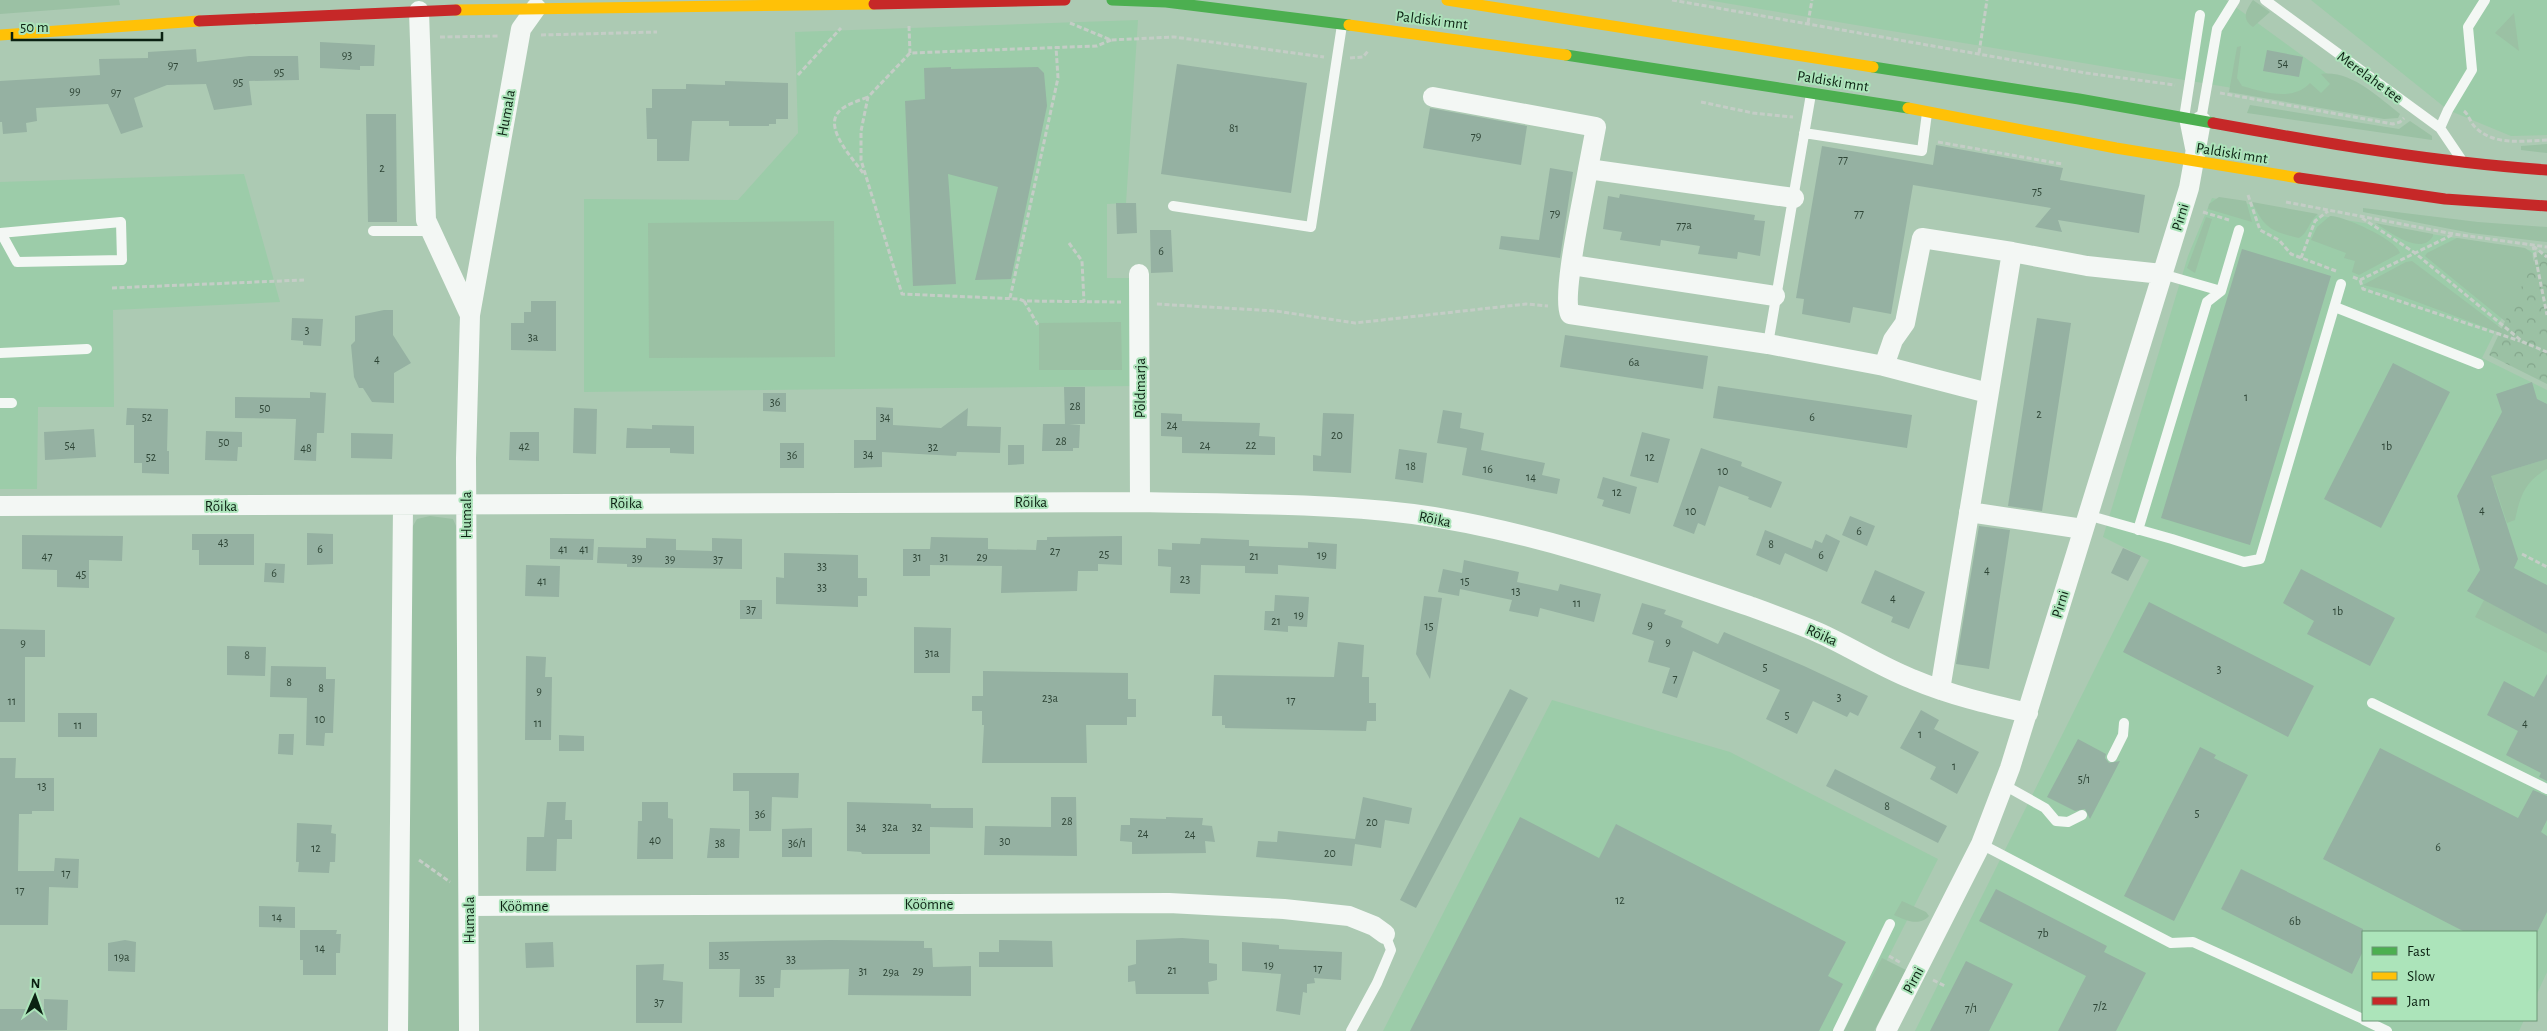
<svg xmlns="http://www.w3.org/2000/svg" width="2547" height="1031" font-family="'Alegreya Sans',sans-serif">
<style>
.built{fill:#9ccca9}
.green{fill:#9bc1a4}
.park{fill:url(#park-crowns)}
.building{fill:#95b1a2}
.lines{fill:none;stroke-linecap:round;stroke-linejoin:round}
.path{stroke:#c4cdc6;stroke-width:3;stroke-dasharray:5 2.5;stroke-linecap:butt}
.lane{stroke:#f3f7f4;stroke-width:10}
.street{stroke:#f3f7f4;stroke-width:20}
.fast{stroke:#4caf50;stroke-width:11}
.slow{stroke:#ffc107;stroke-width:11}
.jam{stroke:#c62828;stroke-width:11}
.labels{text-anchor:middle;stroke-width:4;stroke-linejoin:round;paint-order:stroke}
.number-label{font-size:12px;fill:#2e4536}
.street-label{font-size:15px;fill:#0b2112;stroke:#ace4ba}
</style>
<defs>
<pattern id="park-crowns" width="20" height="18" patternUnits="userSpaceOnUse" patternTransform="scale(1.25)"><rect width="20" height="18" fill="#9bc1a4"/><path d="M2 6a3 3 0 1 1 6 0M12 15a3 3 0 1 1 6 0" fill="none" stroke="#84a68c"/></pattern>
</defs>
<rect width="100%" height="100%" fill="#accab3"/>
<path class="built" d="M1707 0H2226L2352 92 2346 107Z
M2311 0H2547V135L2511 136 2448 110Z
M1138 20 1126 203 1107 204V278H1131L1135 386 584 392V199L738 200 798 133 795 32Z
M244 174 280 302 113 310 114 407H38L37 489H0V182Z
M2212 198 2535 251 2482 358 2547 390V972L2536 996V932H2363V1020H2524L2519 1031H1915L2149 560 2103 537 2188 256Z
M1552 700 1730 752 1938 859 1851 1031H1383Z"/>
<path class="green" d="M0 0H119L120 5 0 14Z
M2253 0 2270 12 2253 27C2241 19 2246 10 2253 0Z
M2514 13 2519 51 2495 33Z
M2241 46 2237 78 2242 86C2264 92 2292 102 2310 83L2321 93 2330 84 2321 74C2351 70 2378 97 2400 114L2398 118 2384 119 2229 92 2237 47Z
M2250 105 2399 129 2410 121 2432 136V140L2247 113Z
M2547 144V153L2521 150V146Z
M2219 197 2246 201 2252 222 2208 209 2209 204Z
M2252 202 2318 214C2309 221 2308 233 2299 238 2272 232 2264 228 2252 202Z
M2363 208 2478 222 2547 227V242L2471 233 2363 212Z
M2330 216C2344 216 2397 240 2400 253L2359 275 2352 272 2355 261 2344 258 2346 253 2311 240 2317 227Z
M2206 217 2212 219 2195 273 2187 268Z
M834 221 835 357 649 358 648 223Z
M2375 223 2433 234V236C2421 257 2389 231 2375 223Z
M2457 238 2525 248 2532 253 2547 337 2522 335 2425 256 2427 253Z
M2412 261 2506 332H2498L2385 290 2363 285 2406 262Z
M1121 322 1122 370H1039V323Z
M2547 459V469C2525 481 2520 496 2515 520L2507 523 2495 486 2487 481 2495 468 2504 472Z
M430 516 453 519 456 526 460 1031H407L410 531 417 519Z
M2484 600 2547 634V653L2475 617Z
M1902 901 1926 912 1929 916C1919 927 1905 920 1894 915Z
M1882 958 1906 970 1874 1031H1844Z"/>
<path class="park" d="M2538 252 2547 253V384L2489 355Z"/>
<path class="building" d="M320 42 375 45 374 66H360V70L320 68Z
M196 49 197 62 249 56H298L299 80 249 81 252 105 214 110 206 84 167 85 134 98 143 127 121 134 108 104 36 108 37 121 26 123 27 132 3 134 2 122H0V81L100 75 99 59 148 58V52Z
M2267 50 2303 57 2299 77 2263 71Z
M1177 64 1307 83 1291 193 1161 174Z
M951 67V69L1038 67 1044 73 1047 106 1011 279 975 280 998 187 948 174 956 284 913 286 905 101 925 99 924 68Z
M725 81 788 83V119H776V124H769V126H729V121H692L689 161H657V139H647L646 108H652V89H686V84L725 85Z
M1430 108 1527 126 1521 165 1423 148Z
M366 114H396L397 222H368Z
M1936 145 2063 168 2060 180 2145 195 2139 233 2058 220 2062 232 2035 227 2051 208 1913 185 1891 314 1853 307 1850 323 1802 314 1804 299 1796 298 1822 146 1933 165Z
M1550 168 1573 172 1560 258 1499 249 1501 236 1539 240Z
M1620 194 1755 215 1754 220 1765 221 1760 256 1738 252 1737 259 1698 254 1700 246 1661 240 1660 246 1620 240 1622 232 1603 229 1608 196 1619 198Z
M1116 203H1136L1137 233 1117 234Z
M1150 230H1171L1173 272 1151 273Z
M2242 249 2331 276 2250 545 2161 518Z
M531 301H556V351L511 350V323H524V312H531Z
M384 310H393V335L411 363 394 373V403L372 402 363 388H359L354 377 351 345 355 341V316Z
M292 318 323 319 321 346 303 345V341L291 340Z
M2037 318 2071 323 2042 511 2008 506Z
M1565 335 1708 356 1703 389 1560 367Z
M2393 363 2450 392 2381 528 2324 499Z
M2532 382 2537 399 2547 404V459L2491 476 2518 559 2514 568 2547 585V634L2467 591 2480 570 2457 496 2502 412 2496 394Z
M1718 386 1912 415 1907 448 1713 418Z
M1064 387H1085V424H1069L1080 425 1079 448H1073V451H1042L1043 424H1065Z
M310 392 326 393 324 433H317L316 461 294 460 296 419 235 418V397L310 398Z
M763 393H786V412L763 411Z
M876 407 893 408V425L941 428 968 408 967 426 1001 427 1000 453 957 452 956 456 882 452V467L854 468V440H876Z
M127 408 168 409 167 451H169V474L142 473V463H134V425H126Z
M574 408 597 409 596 454 573 453Z
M1443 410 1462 413 1460 428 1484 433 1481 450 1545 463 1542 475 1560 479 1557 494 1462 475 1467 448 1437 443Z
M1161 413 1182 414V421L1260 423 1259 436 1275 437V455L1182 453V437L1161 436Z
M1323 413 1354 414 1351 473 1313 471V455L1321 456Z
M652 425 694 426V454L670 453V448H626L627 428 652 429Z
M94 429 96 457 45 460 44 432Z
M206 431 242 432V447H238L237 461 205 460Z
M510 432H539V461L509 460Z
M1642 432 1670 439 1658 483 1630 476Z
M351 433 393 434 392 459 351 458Z
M780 443H804V468H780Z
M1008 445H1024V464L1008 465Z
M1701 448 1742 462 1741 466 1782 482 1771 508 1748 499 1749 497 1719 486 1705 526 1698 523 1694 534 1673 526Z
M1399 449 1427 453 1423 483 1395 479Z
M1603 477 1637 487 1630 514 1602 506 1604 500 1597 498Z
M1850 516 1875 526 1867 546 1842 535Z
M1979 526 2010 530 1989 669 1956 664Z
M1765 530 1812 549 1815 540 1822 543 1826 534 1840 541 1827 572 1785 553 1780 565 1756 555Z
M307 533 333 534V564L307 565Z
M192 534H254V565H199V550H192Z
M22 535 123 536 122 561 89 560V588L57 587V570L22 569Z
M1122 536V565L1098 564V571H1078L1077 591 1001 593 1002 566 930 565V576H903V549H930L931 537 988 538V549L1036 550 1037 540H1047V537Z
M550 538 594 539 593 560 550 559Z
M646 538 676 539V550L712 551V538L742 539V569L627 567V564L597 563 598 547 646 548Z
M1201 538 1249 540V546L1308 548V542L1337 544 1336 569 1278 565V574L1245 573V566L1201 565 1200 594 1170 593 1171 567 1158 566V549L1172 550V543L1200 544Z
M2123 548 2141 556 2128 581 2111 573Z
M784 553 858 555V578H867V596H858V607L776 604V577L784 578Z
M1464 560 1519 572 1517 582 1558 591 1560 584 1601 594 1594 622 1540 608 1538 617 1509 611 1512 600 1460 589 1459 596 1438 592 1443 569 1462 573Z
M265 563 285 564 284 583 264 582Z
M526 565 560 566 559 597 525 596Z
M2301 569 2395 618 2370 666 2307 634 2314 621 2283 603Z
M1875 570 1925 592 1909 629 1891 622 1893 617 1861 603Z
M1275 595 1309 597 1307 627 1288 626V632L1264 630 1265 611H1274Z
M1424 596 1442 598 1430 679 1416 654Z
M740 600H762V619H740Z
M2149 602 2314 686 2288 737 2123 652Z
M1642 603 1666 610 1664 614 1683 621 1681 627 1718 644 1724 632 1804 666 1868 696 1858 716 1850 712 1847 717 1813 701 1797 734 1766 719 1780 690 1693 651 1677 698 1662 693 1670 668 1648 662 1654 641 1632 634Z
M914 627 951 628 950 673H914Z
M0 629 45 630V657H25V722H0Z
M1338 642 1364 645 1362 677H1369V703H1376V721H1367L1366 731 1225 728V725H1222V716H1212L1214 675 1334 677Z
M227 646 266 647 265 676 227 675Z
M526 656 546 657 545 677H552L551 740H525Z
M271 666 326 667V679H335L333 733H325L324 746 306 745 307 698 270 697Z
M983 671 1128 673V699H1136V717H1127V725H1086L1087 763H982L984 725H982V711H972V696H983Z
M2547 674V781L2539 777 2541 773 2506 755 2518 731 2487 715 2504 681 2534 697Z
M1510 689 1528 698 1416 908 1400 900Z
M1921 710 1939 720 1934 729 1979 752 1957 794 1930 779 1936 767 1900 748Z
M58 713H97V737H58Z
M279 734H294L293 755 278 754Z
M559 735 584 736V751H559Z
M2078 739 2106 754 2105 758 2109 763 2120 761 2090 819 2085 809 2075 811 2047 797Z
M2200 747 2216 755 2214 758 2248 775 2174 921 2124 896Z
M2380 748 2518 818 2533 790 2547 796V820L2541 832 2547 836V912L2537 932H2465L2323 859Z
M0 758H16L15 778H54V811H32V814H19L18 871H54L55 858 79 859 78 888 49 887 48 925H0Z
M1835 769 1947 826 1938 843 1826 786Z
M733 773H799L798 798 772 797 771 831H749V791H733Z
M1051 797H1076L1077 856 984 855 985 826 1051 827Z
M1363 797 1412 808 1409 824 1385 820 1381 848 1355 844 1352 866 1256 857 1258 841 1277 842 1278 831 1355 839Z
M547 802H566L565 820H572V839H557L556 871H526L527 837H544Z
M642 802H668V818L673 819V859H637L638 821H642Z
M847 802 931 804V808H973V828L930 827V854H862L861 852 847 851Z
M1166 817 1203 818 1202 825 1212 826 1215 842 1205 841 1206 853 1132 854V842L1120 841 1121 825H1130V818L1166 819Z
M1520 817 1599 858 1616 824 1846 942 1828 976 1843 984 1819 1031H1410Z
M297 823 332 825 331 833 336 834 335 862H330L329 873 298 872 299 862H296Z
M710 828 740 829 739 858H707Z
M812 828V857H782V829Z
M2241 869 2363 929V951L2352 974 2221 909Z
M1996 889 2107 946 2104 952 2146 973 2116 1031H2058L2086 976 1979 921Z
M259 906 295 907V928L259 927Z
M300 930H337L336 934H341L340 953H336V975H303V960H300Z
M1182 938 1209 940V963L1217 964V980L1208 982 1209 994H1136L1135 981 1128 982V966L1136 964V940Z
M125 940 136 942 135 972 108 971V943Z
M830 940 924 941V948H932L933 967 971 966V996L848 995 849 969 781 970 780 988H774V997H739L740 969H709V942Z
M999 940 1052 941 1053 967H979V952H999Z
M553 942 554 967 526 968 525 943Z
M1242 942 1279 945V949L1342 952 1341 980 1314 978 1315 983 1307 984V993L1303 992 1300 1015 1276 1011 1281 974 1242 971Z
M1966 961 2013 984 1989 1031H1930Z
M664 964 663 980 683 982 682 1023H636V965Z
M44 999 68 1000 67 1030 0 1031V1009H44Z"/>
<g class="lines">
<path class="path" d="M1672 0 2086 73 2175 85
M1070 23 1111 40 1174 37 1324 57
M1808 23 1812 0
M909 26 910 53
M541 35 657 32
M440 37 500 36
M1111 40 1097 46 910 53 868 97 861 131V160L902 294 1019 299 1024 301 1121 302
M1979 53 1987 0
M1350 58 1363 57 1368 51
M798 75 841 28
M2220 93 2393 124 2400 122 2404 118
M1701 102 1753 113 1793 117
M2464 111C2469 115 2470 122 2475 127 2494 146 2522 141 2547 140
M1938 142 2062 164
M863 173C854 160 826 131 837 114 843 105 858 101 868 97
M2248 195 2260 230 2279 240 2291 254 2336 271
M2286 202 2454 234 2547 247
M2203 212 2229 220
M2362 218 2415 253 2523 342 2547 352
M1069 243 1082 261 1084 302
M2533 245 2547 315
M2533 246 2547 257
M2301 258 2315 221 2328 211
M2353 277 2360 280 2454 234
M2360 280 2363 289 2520 341
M112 288 304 280
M1010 298 1058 78 1056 47
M1024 301 1039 327
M1157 304 1276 311 1355 323 1526 304 1548 306
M2522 554 2547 567
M419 860 450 882
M1889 956 1901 963
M1933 980 1945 986"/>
<path class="lane" d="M2265 0 2440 128 2461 159
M2201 120 2217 29 2235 0
M2440 128 2448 110 2472 70 2468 27 2485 0
M1804 133 1922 151 1927 113
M2190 148 2184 118 2200 15
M1173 206 1311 227 1342 25
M373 231H431
M0 233 121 222 122 260 17 262 1 233
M2162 274 2221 291
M2335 307 2479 364
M1768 344 1811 94
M0 353 87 349
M0 403H12
M2087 515 2172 539 2244 562 2260 559 2341 284
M2138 530 2207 302 2221 291 2239 230
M2372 703 2547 789
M2112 757 2123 735 2124 723
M2004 785 2045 808 2056 821 2068 822 2082 815
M1981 844 2171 943 2193 942 2363 1019
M2364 1020 2387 1031
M1351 1031 1377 983 1391 950 1385 934
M1838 1031 1890 924"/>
<path class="street" d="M419 11 426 220 470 315
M1433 97 1596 127 1588 169
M1794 198 1588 169C1584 195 1561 295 1570 314L1768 344 1884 366 1988 393
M1572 265 1775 296
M1139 274 1140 502
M1884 366 1893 340 1905 323 1922 238 2012 252
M0 506 1140 502C1231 504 1323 503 1413 514 1526 529 1644 570 1752 607 1774 615 1796 623 1817 632 1849 646 1879 666 1912 679 1950 695 1988 704 2028 713
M1969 512 2083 529
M1940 690 2012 252 2087 266 2162 274
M469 906 1169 903 1284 909 1349 916 1374 926 1385 934
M398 1031 403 506
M469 1031 466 458 470 315 521 29 536 8
M1886 1031 1981 844 2010 768 2189 188 2201 121"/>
<path class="fast" d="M1112 0 1166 2 1349 25
M1566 55 1908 108
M1873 67 2079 99 2213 123"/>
<path class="slow" d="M1447 0 1873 67
M456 10 874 4
M1349 25 1566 55
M0 35 199 21
M1908 108 2116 148 2299 178"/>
<path class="jam" d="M874 4 1065 0
M199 21 456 10
M2213 123C2324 143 2434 162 2547 170
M2299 178 2445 199 2547 206"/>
</g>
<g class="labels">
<g class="number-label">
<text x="347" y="59">93</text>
<text x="2283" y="67">54</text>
<text x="173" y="69">97</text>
<text x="279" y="76">95</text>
<text x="238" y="86">95</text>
<text x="75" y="95">99</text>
<text x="116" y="96">97</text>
<text x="1234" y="132">81</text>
<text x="1476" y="140">79</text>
<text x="1843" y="163">77</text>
<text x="382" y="172">2</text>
<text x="2037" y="195">75</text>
<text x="1555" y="217">79</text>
<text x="1859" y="217">77</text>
<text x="1684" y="229">77a</text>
<text x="1161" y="255">6</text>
<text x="307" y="334">3</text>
<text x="533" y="341">3a</text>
<text x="377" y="363">4</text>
<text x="1634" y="366">6a</text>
<text x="2246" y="401">1</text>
<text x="775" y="406">36</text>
<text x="1075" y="410">28</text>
<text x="265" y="412">50</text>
<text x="2039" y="418">2</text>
<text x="147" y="421">52</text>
<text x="885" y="421">34</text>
<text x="1812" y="421">6</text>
<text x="1172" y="429">24</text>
<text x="1337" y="439">20</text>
<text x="1061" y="445">28</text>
<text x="224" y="446">50</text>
<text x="70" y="449">54</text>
<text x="1205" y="449">24</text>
<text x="1251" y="449">22</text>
<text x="524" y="450">42</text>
<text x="2387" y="450">1b</text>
<text x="933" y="451">32</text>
<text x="306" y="452">48</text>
<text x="868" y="458">34</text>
<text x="792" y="459">36</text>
<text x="151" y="461">52</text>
<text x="1650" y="461">12</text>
<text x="1411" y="470">18</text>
<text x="1488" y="473">16</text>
<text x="1723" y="475">10</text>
<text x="1531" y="481">14</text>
<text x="1617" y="496">12</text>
<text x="2482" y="514">4</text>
<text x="1691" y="515">10</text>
<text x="1859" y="535">6</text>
<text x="223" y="546">43</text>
<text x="1771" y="548">8</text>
<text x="320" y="553">6</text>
<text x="563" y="553">41</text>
<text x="584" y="553">41</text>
<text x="1055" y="555">27</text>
<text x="1104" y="558">25</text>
<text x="1322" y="559">19</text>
<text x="1821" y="559">6</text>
<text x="47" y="560">47</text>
<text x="1254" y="560">21</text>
<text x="917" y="561">31</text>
<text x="944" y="561">31</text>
<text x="982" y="561">29</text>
<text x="637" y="562">39</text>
<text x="670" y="563">39</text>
<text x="718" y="563">37</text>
<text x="822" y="570">33</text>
<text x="1987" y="574">4</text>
<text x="274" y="577">6</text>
<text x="81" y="578">45</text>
<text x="1185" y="583">23</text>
<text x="542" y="585">41</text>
<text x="1465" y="585">15</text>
<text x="822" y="591">33</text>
<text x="1516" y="595">13</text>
<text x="1893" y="602">4</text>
<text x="1577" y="607">11</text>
<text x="751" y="613">37</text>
<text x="2338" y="615">1b</text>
<text x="1299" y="619">19</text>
<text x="1276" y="625">21</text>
<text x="1650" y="629">9</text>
<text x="1429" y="630">15</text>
<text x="1668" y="646">9</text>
<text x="23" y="647">9</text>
<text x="932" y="657">31a</text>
<text x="247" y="659">8</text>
<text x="1765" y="671">5</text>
<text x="2219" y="673">3</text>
<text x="1675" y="682">7</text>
<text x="289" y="686">8</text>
<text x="321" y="692">8</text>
<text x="539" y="695">9</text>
<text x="1839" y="701">3</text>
<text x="1050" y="702">23a</text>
<text x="1291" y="704">17</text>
<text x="12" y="705">11</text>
<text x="1787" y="719">5</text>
<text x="320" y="723">10</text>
<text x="538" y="727">11</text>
<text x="2525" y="727">4</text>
<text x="78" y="729">11</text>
<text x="1920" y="738">1</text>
<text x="1954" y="770">1</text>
<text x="2084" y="783">5/1</text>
<text x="42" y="790">13</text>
<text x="1887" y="810">8</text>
<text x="2197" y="817">5</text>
<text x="760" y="818">36</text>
<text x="1067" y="825">28</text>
<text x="1372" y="826">20</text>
<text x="861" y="831">34</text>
<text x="890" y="831">32a</text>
<text x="917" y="831">32</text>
<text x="1143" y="837">24</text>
<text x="1190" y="838">24</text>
<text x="655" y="844">40</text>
<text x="1005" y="845">30</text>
<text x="720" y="847">38</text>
<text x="797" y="847">36/1</text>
<text x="2438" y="851">6</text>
<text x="316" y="852">12</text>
<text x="1330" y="857">20</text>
<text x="66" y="877">17</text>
<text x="20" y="894">17</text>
<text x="1620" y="904">12</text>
<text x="277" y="921">14</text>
<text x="2295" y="925">6b</text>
<text x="2043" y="937">7b</text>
<text x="320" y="952">14</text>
<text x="724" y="959">35</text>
<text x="122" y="961">19a</text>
<text x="791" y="963">33</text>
<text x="1269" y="969">19</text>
<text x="1318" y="972">17</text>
<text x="1172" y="974">21</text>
<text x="863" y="975">31</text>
<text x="918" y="975">29</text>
<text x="891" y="976">29a</text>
<text x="760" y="983">35</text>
<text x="659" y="1006">37</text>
<text x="2100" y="1010">7/2</text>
<text x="1971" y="1012">7/1</text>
</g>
<g class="street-label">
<text transform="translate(1432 20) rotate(7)" y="5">Paldiski mnt</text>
<text transform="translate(2370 77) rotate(36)" y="5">Merelahe tee</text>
<text transform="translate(1833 81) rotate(9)" y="5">Paldiski mnt</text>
<text transform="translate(506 113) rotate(-80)" y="5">Humala</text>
<text transform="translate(2232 153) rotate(9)" y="5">Paldiski mnt</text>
<text transform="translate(2180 217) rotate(-73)" y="5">Pirni</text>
<text transform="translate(1140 388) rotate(-90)" y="5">Põldmarja</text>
<text x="1031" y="507">Rõika</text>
<text x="626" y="508">Rõika</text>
<text x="221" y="511">Rõika</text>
<text transform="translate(466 515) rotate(-90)" y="5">Humala</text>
<text transform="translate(1435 519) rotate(11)" y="5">Rõika</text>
<text transform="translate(2060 604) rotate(-73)" y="5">Pirni</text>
<text transform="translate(1822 635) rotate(24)" y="5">Rõika</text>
<text x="929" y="909">Köömne</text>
<text x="524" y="911">Köömne</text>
<text transform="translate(469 920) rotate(-90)" y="5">Humala</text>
<text transform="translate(1913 980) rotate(-62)" y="5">Pirni</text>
</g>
</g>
<rect x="2362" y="931" width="175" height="90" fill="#ace4ba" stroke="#6c9677"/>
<rect x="2372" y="947" width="25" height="8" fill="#4caf50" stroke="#6c9677"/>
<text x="2407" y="956" font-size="15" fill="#0b2112">Fast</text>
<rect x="2372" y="972" width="25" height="8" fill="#ffc107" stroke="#6c9677"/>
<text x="2407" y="981" font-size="15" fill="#0b2112">Slow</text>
<rect x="2372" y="997" width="25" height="8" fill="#c62828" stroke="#6c9677"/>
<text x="2407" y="1006" font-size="15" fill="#0b2112">Jam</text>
<g transform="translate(35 996) rotate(2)" stroke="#ace4ba" stroke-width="4" paint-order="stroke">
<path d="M0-4L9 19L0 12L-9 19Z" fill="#0b2112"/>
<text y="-8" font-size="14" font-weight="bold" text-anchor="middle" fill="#0b2112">N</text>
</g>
<path d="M12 32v8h150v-8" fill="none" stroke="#0b2112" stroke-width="2.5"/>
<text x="20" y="32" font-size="15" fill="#0b2112" stroke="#ace4ba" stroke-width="4" paint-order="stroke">50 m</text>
</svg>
